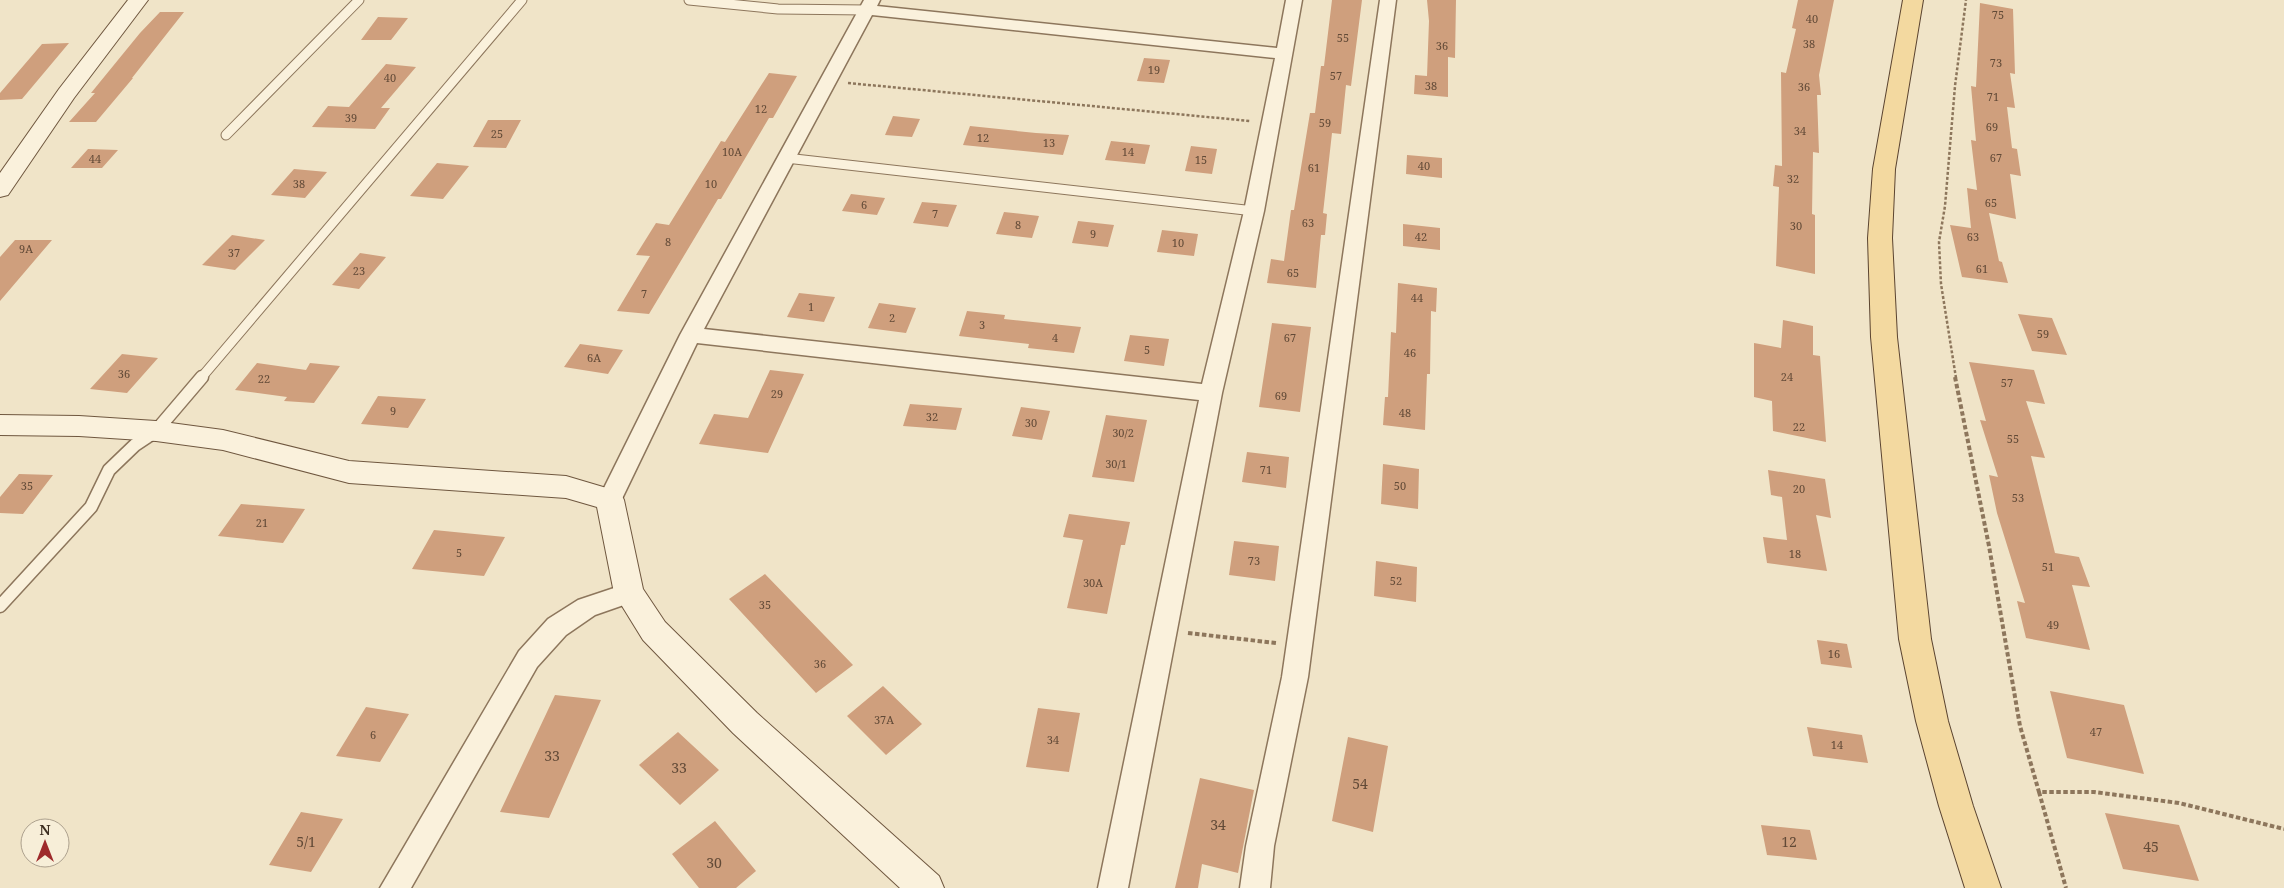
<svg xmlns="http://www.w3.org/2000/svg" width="2284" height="888" font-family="'Noto Serif',serif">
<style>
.building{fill:#cf9f7d}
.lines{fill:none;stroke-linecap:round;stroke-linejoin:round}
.lane-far1-casing{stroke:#8d765c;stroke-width:11}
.lane-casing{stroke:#8d765c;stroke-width:15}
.street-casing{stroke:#8d765c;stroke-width:3}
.secondary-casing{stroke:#6f573f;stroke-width:2}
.primary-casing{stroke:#5b4430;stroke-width:2}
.path-far1{stroke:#8d765c;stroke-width:2.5;stroke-dasharray:3 2;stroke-linecap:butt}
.path{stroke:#8d765c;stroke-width:4;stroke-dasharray:4.5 2.5;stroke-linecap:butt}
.lane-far1{stroke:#faf1dc;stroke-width:9}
.lane{stroke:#faf1dc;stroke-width:12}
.street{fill:#faf1dc;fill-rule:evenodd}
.secondary{fill:#faf1dc;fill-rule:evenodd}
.primary{fill:#f3d9a0;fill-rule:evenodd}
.labels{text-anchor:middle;stroke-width:4.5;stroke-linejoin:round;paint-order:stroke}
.number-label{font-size:11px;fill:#624a37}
.near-number-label{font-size:14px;fill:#624a37}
</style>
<rect width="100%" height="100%" fill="#f0e4c8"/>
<path class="building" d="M1332 0H1362L1351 86 1346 85 1341 134 1332 133 1323 213 1327 214 1325 235H1321L1316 288 1267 283 1271 259 1284 261 1291 210H1294L1310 113H1315L1321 66H1324Z
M1427 0H1456L1455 58 1448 57V97L1414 94 1415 75 1427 76 1429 21Z
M1798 0H1834L1819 75 1821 95H1817L1819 153 1813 152 1812 214 1815 215V274L1776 266 1779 187 1773 186 1775 165 1782 166 1781 72 1786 73 1796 29 1792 28Z
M1980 3 2013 9 2015 74 2010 73 2015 108 2007 107 2012 148 2017 149 2021 176 2010 174 2016 219 1989 213 1999 261 2002 262 2008 283 1962 277 1950 225 1971 228 1967 188 1977 190 1971 140 1976 141 1971 86 1976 87Z
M160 12H184L132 78H133L96 122H69L95 93H91L140 33Z
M378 17 408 18 391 40H361Z
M69 43 22 99 0 100V93L42 44Z
M1144 58 1170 60 1164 83 1137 81Z
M386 64 416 67 381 108H390L375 129 312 127 328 106 349 107Z
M769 73 797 76 773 118H769L721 199H718L649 314 617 311 650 256 636 255 656 223 669 225 721 141 725 142Z
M893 116 920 119 912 137 885 135Z
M488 120H521L506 148 473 147Z
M970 126 1036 133 1069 135 1063 155 963 145Z
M1111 141 1150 145 1145 164 1105 160Z
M1191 146 1217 149 1212 174 1185 171Z
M88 149 118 150 102 168H71Z
M1407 155 1442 158V178L1406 174Z
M437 163 469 166 443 199 410 196Z
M294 169 327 172 305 198 271 195Z
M851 194 885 198 877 215 842 211Z
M922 202 957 205 948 227 913 223Z
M1004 212 1039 216 1032 238 996 234Z
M1078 221 1114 225 1108 247 1072 243Z
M1403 224 1440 228V250L1403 246Z
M1162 230 1198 234 1194 256 1157 252Z
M232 235 265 240 235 270 202 265Z
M15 240H52L0 301V257Z
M360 253 386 257 359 289 332 285Z
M1398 283 1437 288 1436 312 1431 311 1430 374H1427L1425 430 1383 425 1385 397H1388L1391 332 1396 333Z
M799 293 835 297 824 322 787 317Z
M879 303 916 308 906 333 868 328Z
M967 311 1005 315 1004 319 1081 327 1074 353 1028 348 1029 344 959 336Z
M2018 314 2052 318 2067 355 2032 351Z
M1783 320 1813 326V355L1820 356 1826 442 1773 431 1772 401 1754 397V343L1781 348Z
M1272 323 1311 327 1300 412 1259 407Z
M1130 335 1169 339 1164 366 1124 361Z
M580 344 623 350 608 374 564 367Z
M122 354 158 358 127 393 90 389Z
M1969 362 2034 370 2045 404 2026 401 2045 458 2031 456 2055 553 2079 557 2090 587 2072 585 2090 650 2026 638 2017 601 2025 603 1997 513 1989 475 1998 477 1980 420 1986 421Z
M257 363 306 370 310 363 340 366 314 403 284 401 287 397 235 390Z
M770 370 804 374 768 453 699 444 714 414 748 418Z
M378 396 426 399 408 428 361 424Z
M910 404 962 408 956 430 903 426Z
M1021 407 1050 411 1042 440 1012 436Z
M1106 415 1147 420 1134 482 1092 477Z
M1247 452 1289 457 1286 488 1242 482Z
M1383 464 1419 469 1418 509 1381 504Z
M1768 470 1825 479 1831 518 1816 515 1827 571 1767 563 1763 537 1787 540 1782 497 1771 495Z
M19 474 53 475 23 514 0 513V497Z
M241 504 305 509 283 543 218 536Z
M1069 514 1130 522 1125 545H1121L1107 614 1067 608 1083 540 1063 537Z
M434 530 505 537 484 576 412 569Z
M1234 541 1279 546 1275 581 1229 575Z
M1376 561 1417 567 1416 602 1374 596Z
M765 574 853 665 816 693 729 599Z
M1817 640 1847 644 1852 668 1821 664Z
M883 686 922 724 886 755 847 716Z
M2050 691 2124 705 2144 774 2067 758Z
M555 695 601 700 549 818 500 812Z
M366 707 409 714 380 762 336 756Z
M1038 708 1080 713 1069 772 1026 767Z
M1807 727 1862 735 1868 763 1813 756Z
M678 732 719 770 680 805 639 765Z
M1348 737 1388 746 1373 832 1332 821Z
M1200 778 1254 790 1238 873 1202 864 1198 888H1175Z
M301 812 343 819 311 872 269 865Z
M2105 813 2179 825 2199 881 2123 869Z
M715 821 756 871 736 888H699L672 854Z
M1761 825 1810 830 1817 860 1767 855Z"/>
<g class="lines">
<g class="lane-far1-casing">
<path id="lane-far1" d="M689 0 778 9 866 10
M226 135 359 0
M786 158 1254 211
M201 378 522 0"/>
</g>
<g class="lane-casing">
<path id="lane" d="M0 606 91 507 109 470 135 445 156 431 202 377"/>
</g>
<g class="street-casing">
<path id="street" d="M864 0H880L877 6 1277 48 1286 0H1302L1264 211 1222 393 1128 888H1098L1199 400 697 343 618 507 610 509 602 507 598 500 680 335ZM872 15 1275 58 1244 211 1202 384 704 329Z
M1380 0H1396L1308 677 1274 846 1270 888H1240L1246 846 1282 677Z
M629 583 638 586 641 593 638 600 595 615 566 635 537 667 411 888H380L519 651 548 619 578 600Z"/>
</g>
<g class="secondary-casing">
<path id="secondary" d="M128 0H148L74 98 8 195 0 197V173L59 89Z
M0 415 79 416 156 421 223 430 349 461 566 476 620 492 624 500 643 589 665 622 757 713 939 876 944 888H900L733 733 643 640 614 593 597 507 566 498 349 483 223 450 156 441 79 436 0 435Z"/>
</g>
<g class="primary-casing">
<path id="primary" d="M1903 0H1923L1895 169 1892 238 1897 337 1931 639 1948 721 1973 806 2001 888H1965L1939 806 1916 721 1899 639 1871 337 1868 238 1873 169Z"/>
</g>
<path class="path-far1" d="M848 83 1250 121
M1956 378 1941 284 1939 242 1945 206 1955 86 1966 0"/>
<path class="path" d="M1955 377 1989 546 2020 726 2039 792H2094L2179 803 2284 829
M1188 633 1276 643
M2039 792 2066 888"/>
<use href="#lane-far1" class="lane-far1"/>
<use href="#lane" class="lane"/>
<use href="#street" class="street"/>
<use href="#secondary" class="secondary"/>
<use href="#primary" class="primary"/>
</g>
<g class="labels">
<g class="number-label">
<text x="1998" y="19">75</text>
<text x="1812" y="23">40</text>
<text x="1343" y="42">55</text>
<text x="1809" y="48">38</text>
<text x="1442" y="50">36</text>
<text x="1996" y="67">73</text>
<text x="1154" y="74">19</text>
<text x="1336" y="80">57</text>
<text x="390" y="82">40</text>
<text x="1431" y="90">38</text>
<text x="1804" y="91">36</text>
<text x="1993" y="101">71</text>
<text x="761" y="113">12</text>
<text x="351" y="122">39</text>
<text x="1325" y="127">59</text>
<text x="1992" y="131">69</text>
<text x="1800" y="135">34</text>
<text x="497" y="138">25</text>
<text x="983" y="142">12</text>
<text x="1049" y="147">13</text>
<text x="732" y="156">10А</text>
<text x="1128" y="156">14</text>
<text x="1996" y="162">67</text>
<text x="95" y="163">44</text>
<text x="1201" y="164">15</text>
<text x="1424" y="170">40</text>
<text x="1314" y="172">61</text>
<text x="1793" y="183">32</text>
<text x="299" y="188">38</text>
<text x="711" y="188">10</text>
<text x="1991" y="207">65</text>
<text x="864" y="209">6</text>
<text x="935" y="218">7</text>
<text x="1308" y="227">63</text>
<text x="1018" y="229">8</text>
<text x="1796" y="230">30</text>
<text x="1093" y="238">9</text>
<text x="1421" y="241">42</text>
<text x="1973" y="241">63</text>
<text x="668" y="246">8</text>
<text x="1178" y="247">10</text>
<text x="26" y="253">9А</text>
<text x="234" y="257">37</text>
<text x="1982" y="273">61</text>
<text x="359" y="275">23</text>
<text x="1293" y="277">65</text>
<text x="644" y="298">7</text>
<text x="1417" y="302">44</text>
<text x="811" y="311">1</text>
<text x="892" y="322">2</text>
<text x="982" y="329">3</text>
<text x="2043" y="338">59</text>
<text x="1055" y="342">4</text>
<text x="1290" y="342">67</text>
<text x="1147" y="354">5</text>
<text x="1410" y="357">46</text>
<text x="594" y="362">6А</text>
<text x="124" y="378">36</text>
<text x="1787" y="381">24</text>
<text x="264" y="383">22</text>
<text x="2007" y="387">57</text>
<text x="777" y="398">29</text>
<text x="1281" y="400">69</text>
<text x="393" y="415">9</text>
<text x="1405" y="417">48</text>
<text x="932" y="421">32</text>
<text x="1031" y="427">30</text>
<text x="1799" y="431">22</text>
<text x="1123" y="437">30/2</text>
<text x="2013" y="443">55</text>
<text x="1116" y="468">30/1</text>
<text x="1266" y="474">71</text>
<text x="27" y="490">35</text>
<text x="1400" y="490">50</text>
<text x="1799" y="493">20</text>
<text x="2018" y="502">53</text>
<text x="262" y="527">21</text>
<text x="459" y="557">5</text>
<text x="1795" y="558">18</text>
<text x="1254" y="565">73</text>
<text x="2048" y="571">51</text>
<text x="1396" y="585">52</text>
<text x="1093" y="587">30А</text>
<text x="765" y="609">35</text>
<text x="2053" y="629">49</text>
<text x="1834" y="658">16</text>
<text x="820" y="668">36</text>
<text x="884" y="724">37А</text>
<text x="2096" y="736">47</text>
<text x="373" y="739">6</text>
<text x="1053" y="744">34</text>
<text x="1837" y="749">14</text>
</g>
<g class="near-number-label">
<text x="552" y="761">33</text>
<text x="679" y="773">33</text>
<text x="1360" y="789">54</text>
<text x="1218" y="830">34</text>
<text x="306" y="847">5/1</text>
<text x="1789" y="847">12</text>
<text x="2151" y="852">45</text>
<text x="714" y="868">30</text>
</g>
</g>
<g transform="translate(45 843)"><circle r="24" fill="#f7eed8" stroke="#ada18e"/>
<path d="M0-4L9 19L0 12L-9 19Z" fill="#9e2a2b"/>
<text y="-8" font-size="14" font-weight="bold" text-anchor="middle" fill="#3d2e20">N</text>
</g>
</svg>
